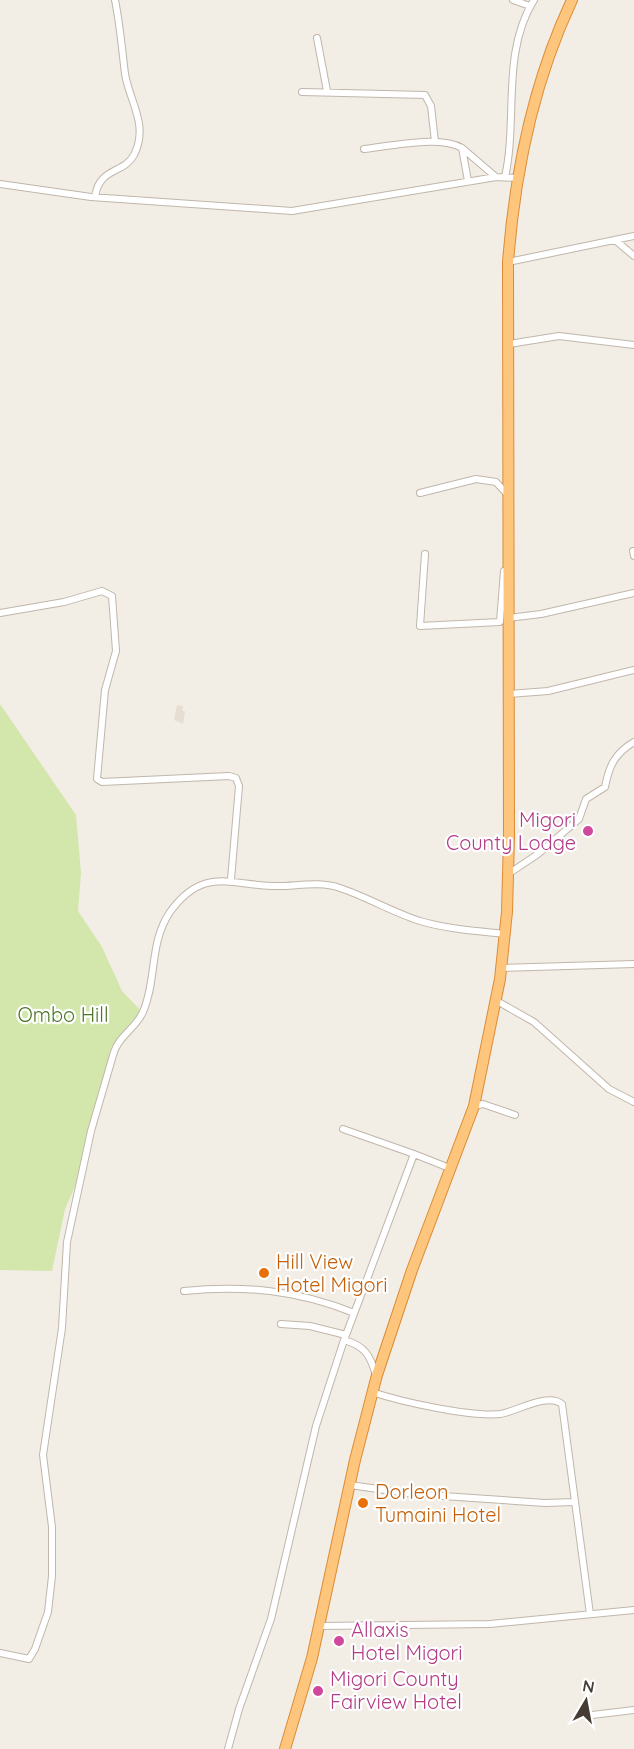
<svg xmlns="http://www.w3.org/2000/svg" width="634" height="1749" font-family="Quicksand,sans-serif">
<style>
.residential{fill:#e6ded3}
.green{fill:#d3e7ad}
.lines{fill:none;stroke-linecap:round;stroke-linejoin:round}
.minor-casing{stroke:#c1b6ab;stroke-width:8}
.trunk-casing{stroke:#dc8c35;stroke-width:12}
.minor{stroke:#fff;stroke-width:6}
.trunk{stroke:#fdc67c;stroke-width:10}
.hotel-dot{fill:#d1479c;stroke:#fff;stroke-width:2}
.food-dot{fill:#e8710a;stroke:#fff;stroke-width:2}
.labels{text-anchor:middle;stroke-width:4.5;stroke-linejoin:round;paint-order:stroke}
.hotel-label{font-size:20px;fill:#b23c85;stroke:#fff;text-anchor:start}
.park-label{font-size:20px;fill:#4e7628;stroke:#fff}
.food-label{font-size:20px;fill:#c56008;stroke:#fff;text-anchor:start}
</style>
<rect width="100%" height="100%" fill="#f2ede5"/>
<path class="residential" d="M177 705 183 706 182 711H185L183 724 174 720Z"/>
<path class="green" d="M0 704 76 815 81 873 78 911 102 947 122 991 143 1013 123 1037 99 1101 81 1173 65 1209 52 1271 0 1270Z"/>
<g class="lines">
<g class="minor-casing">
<path id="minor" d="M513 0 530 6
M317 38 327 91
M302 92 425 95 431 106 435 142
M462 148 496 177
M364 149C390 146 440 135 462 148L468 181
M505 177C518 119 501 53 534 0
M0 184 91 197 292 211 496 177 516 178
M95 197C99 167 124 174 134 155 149 125 130 103 125 74 122 49 120 25 115 0
M615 240 634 256
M508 262 634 236
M509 344 559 336 634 345
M420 493 476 479 496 482 508 495
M633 551 634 556
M425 554 420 626 500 622 504 571
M0 613 64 602 102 591 112 596 116 651 105 690 97 779 102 782 229 776 236 778 239 786 231 879
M508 618 541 614 634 593
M509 694 548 691 634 670
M508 874 538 854 579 819 586 799 605 787C609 766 615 753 634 742
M502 968 634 964
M497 1001 534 1022 609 1089 634 1102
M474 1106 483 1104 515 1115
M343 1129 414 1154 346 1335
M414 1154 452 1169
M184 1291C243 1285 298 1290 354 1313
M281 1324 310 1326 346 1335 344 1340C365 1346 370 1355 376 1375
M372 1392C402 1402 470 1417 500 1414 516 1412 547 1392 562 1404L590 1614
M350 1485 413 1494 545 1503 574 1502
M319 1626 490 1624 634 1610
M0 1653 29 1659 35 1649 48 1612 52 1576V1527L43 1455 62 1328 67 1242 91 1131 114 1052C119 1036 136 1028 143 1012 157 980 149 943 170 912 204 865 232 886 277 886 298 886 320 881 340 888 367 897 392 912 420 921 447 929 476 931 505 934
M592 1715 634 1710
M228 1749 239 1709 271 1619 316 1426 344 1340"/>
</g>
<g class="trunk-casing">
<path id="trunk" d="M285 1749 312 1658 355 1460 377 1375 412 1270 474 1106 500 979 507 912 509 837 508 262C515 170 533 83 572 0"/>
</g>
<use href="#minor" class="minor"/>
<use href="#trunk" class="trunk"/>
</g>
<g class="hotel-dot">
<circle cx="588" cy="831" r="6"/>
<circle cx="339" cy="1641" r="6"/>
<circle cx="318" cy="1691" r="6"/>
</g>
<g class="food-dot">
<circle cx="264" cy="1273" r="6"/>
<circle cx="363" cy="1503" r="6"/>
</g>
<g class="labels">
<g class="hotel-label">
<text x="576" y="827" text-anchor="end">Migori<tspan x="576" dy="23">County Lodge</tspan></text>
<text x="351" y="1637">Allaxis<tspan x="351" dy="23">Hotel Migori</tspan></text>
<text x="330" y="1686">Migori County<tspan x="330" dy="23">Fairview Hotel</tspan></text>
</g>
<g class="park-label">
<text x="63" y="1022">Ombo Hill</text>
</g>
<g class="food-label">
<text x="276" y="1269">Hill View<tspan x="276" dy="23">Hotel Migori</tspan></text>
<text x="375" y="1499">Dorleon<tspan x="375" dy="23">Tumaini Hotel</tspan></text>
</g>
</g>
<g transform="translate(586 1701) rotate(10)" stroke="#ffffff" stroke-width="4.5" paint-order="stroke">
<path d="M0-4.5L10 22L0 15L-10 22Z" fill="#453d35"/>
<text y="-9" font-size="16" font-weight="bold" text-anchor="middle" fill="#453d35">N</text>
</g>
</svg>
